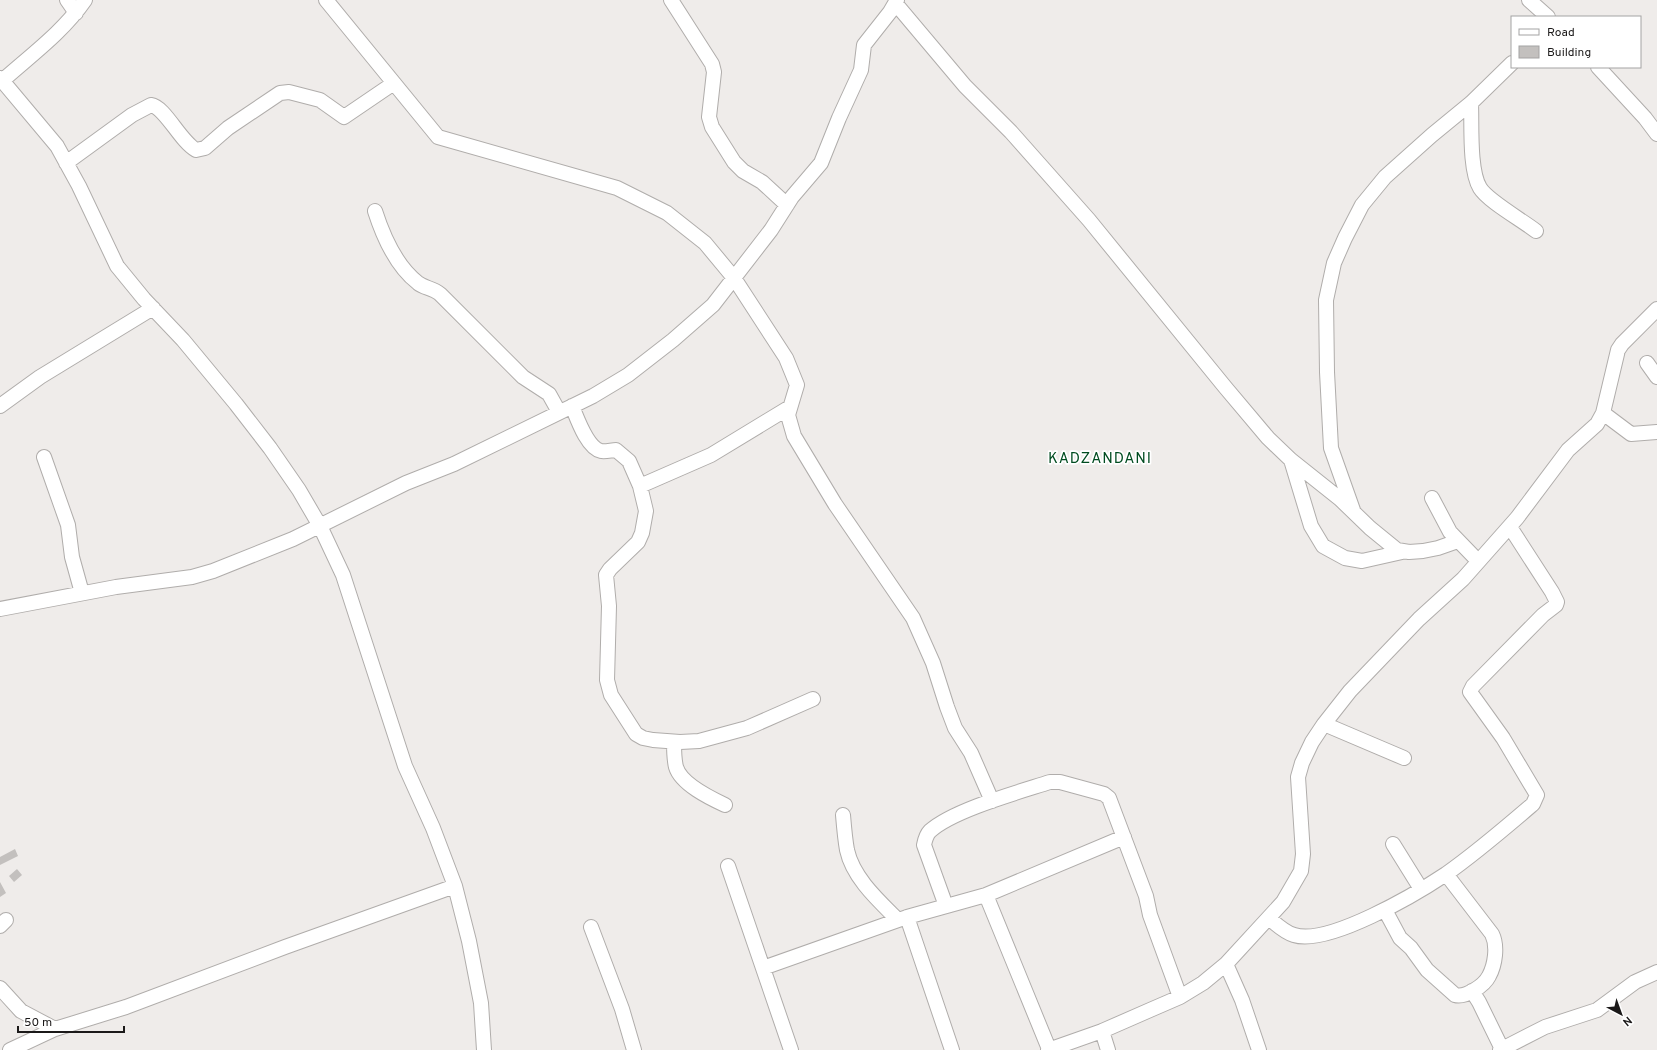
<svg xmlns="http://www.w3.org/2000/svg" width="1657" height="1050" font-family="Overpass,sans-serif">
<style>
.building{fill:#c3c0be}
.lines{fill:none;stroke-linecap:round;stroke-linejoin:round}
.street-casing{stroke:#b0adab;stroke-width:16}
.street{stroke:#fff;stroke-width:14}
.labels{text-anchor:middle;stroke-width:3.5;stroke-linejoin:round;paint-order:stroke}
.quarter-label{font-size:15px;letter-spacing:1px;fill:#004c20;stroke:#fff}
</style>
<rect width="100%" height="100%" fill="#efecea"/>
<path class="building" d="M15 849 18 856 0 865V857Z
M17 869 22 875 14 882 9 876Z
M0 882 6 893 0 897Z"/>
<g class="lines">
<g class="street-casing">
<path id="street" d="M67 0 76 13
M326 0 438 137 617 188 667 213 705 243 734 278 786 358 797 385 788 415 794 436 835 504 913 618 933 663 947 707 955 728 971 753 992 801
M671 0 712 64 714 72 709 117 712 127 734 162 743 171 762 182 787 205
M1529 0 1548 17
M896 4 965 86 1011 132 1089 220 1225 387 1268 438 1291 460 1340 499 1370 528 1397 550 1409 552 1423 551 1438 548 1458 541
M1598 67 1645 118 1657 134
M0 78 57 146 79 186 117 266 144 299 183 340 236 404 270 448 299 490 320 526 343 575 405 766 433 828 455 886 469 941 481 1003 484 1050
M2 81C31 55 63 32 85 0
M1471 103C1472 124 1469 170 1480 188 1488 201 1522 220 1536 231
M66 163 132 115 151 105C165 107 180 141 196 150L205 148 228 128 280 93 289 92 320 100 344 117 394 83
M375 211C383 236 396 266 418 283 424 288 433 288 440 294L523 377 549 394 559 412
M1647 363 1657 377
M0 406 40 377 153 308
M572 406C577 418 587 448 601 451 605 452 612 450 616 450L629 461 640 486 646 511 642 533 638 542 610 569 606 575 609 606 607 680 611 695 636 734 643 738 653 740 680 742 699 741 747 728 813 699
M1603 413 1631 434 1657 432
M44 457 68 525 72 557 82 593
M1291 460 1311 526 1323 546 1345 558 1362 561 1402 552
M640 486 711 455 790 407
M1432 498 1450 532 1478 561
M1353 510 1331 448 1327 372 1326 300 1334 263 1345 238 1362 205 1385 177 1432 135 1471 103 1512 63
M0 609 116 587 192 577 213 571 293 539 406 483 454 464 593 396 628 375 673 340 713 305 771 230 792 197 821 163 839 118 861 70 864 45 890 12 897 0
M1324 724 1404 758
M674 742C674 750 674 759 676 767 681 784 710 798 725 805
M843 815C844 827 845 839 847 850 853 878 879 901 898 920
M1393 844 1421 889
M728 866 791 1050
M986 895 1049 1049
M946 906 924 845C925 840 926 835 930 831 953 810 1019 792 1050 782H1060L1104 794 1109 798 1146 896 1150 915 1180 997
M1385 910 1400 938 1411 948 1427 970 1455 995C1465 998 1484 986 1489 976 1495 965 1498 946 1492 934L1446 874
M907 917 952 1050
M1269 918C1276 924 1284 932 1294 935 1328 946 1416 894 1446 874 1476 853 1505 828 1533 804L1537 795 1503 738 1470 692 1473 686 1543 615 1556 605 1557 602 1552 592 1510 527
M0 926 6 920
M591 927 622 1009 634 1050
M1226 964 1242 1000 1259 1050
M763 968 907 917 986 895 1124 837
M0 988 21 1011 55 1029
M1472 991 1479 1002 1502 1049
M1102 1031 1108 1050
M10 1050 55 1029 126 1007 285 947 455 886
M1048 1050 1102 1031 1150 1010 1180 997 1203 983 1226 964 1283 902 1301 871 1303 854 1298 777 1302 763 1312 742 1324 724 1350 691 1419 619 1463 579 1517 518 1568 450 1597 424 1603 413 1618 350 1622 344 1657 309
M1500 1050 1545 1027 1597 1010 1635 982 1657 972"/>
</g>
<use href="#street" class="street"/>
</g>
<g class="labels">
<g class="quarter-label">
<text x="1100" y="463">KADZANDANI</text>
</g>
</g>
<rect x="1511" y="16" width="130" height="52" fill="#ffffff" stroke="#a4a3a3"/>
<rect x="1519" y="29" width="20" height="6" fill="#ffffff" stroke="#a4a3a3"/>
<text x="1547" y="36" font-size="12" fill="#1b1919">Road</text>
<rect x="1519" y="46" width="20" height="12" fill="#c3c0be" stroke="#a4a3a3"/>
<text x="1547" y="56" font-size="12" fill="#1b1919">Building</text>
<g transform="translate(1621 1014) rotate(139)" stroke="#ffffff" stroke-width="3" paint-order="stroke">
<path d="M0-3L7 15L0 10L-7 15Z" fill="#1b1919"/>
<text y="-6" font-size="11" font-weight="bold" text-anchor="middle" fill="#1b1919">N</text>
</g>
<path d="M18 1026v6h106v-6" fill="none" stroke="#1b1919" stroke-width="2"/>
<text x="24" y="1026" font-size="12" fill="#1b1919" stroke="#ffffff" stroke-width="3" paint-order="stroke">50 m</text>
</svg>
